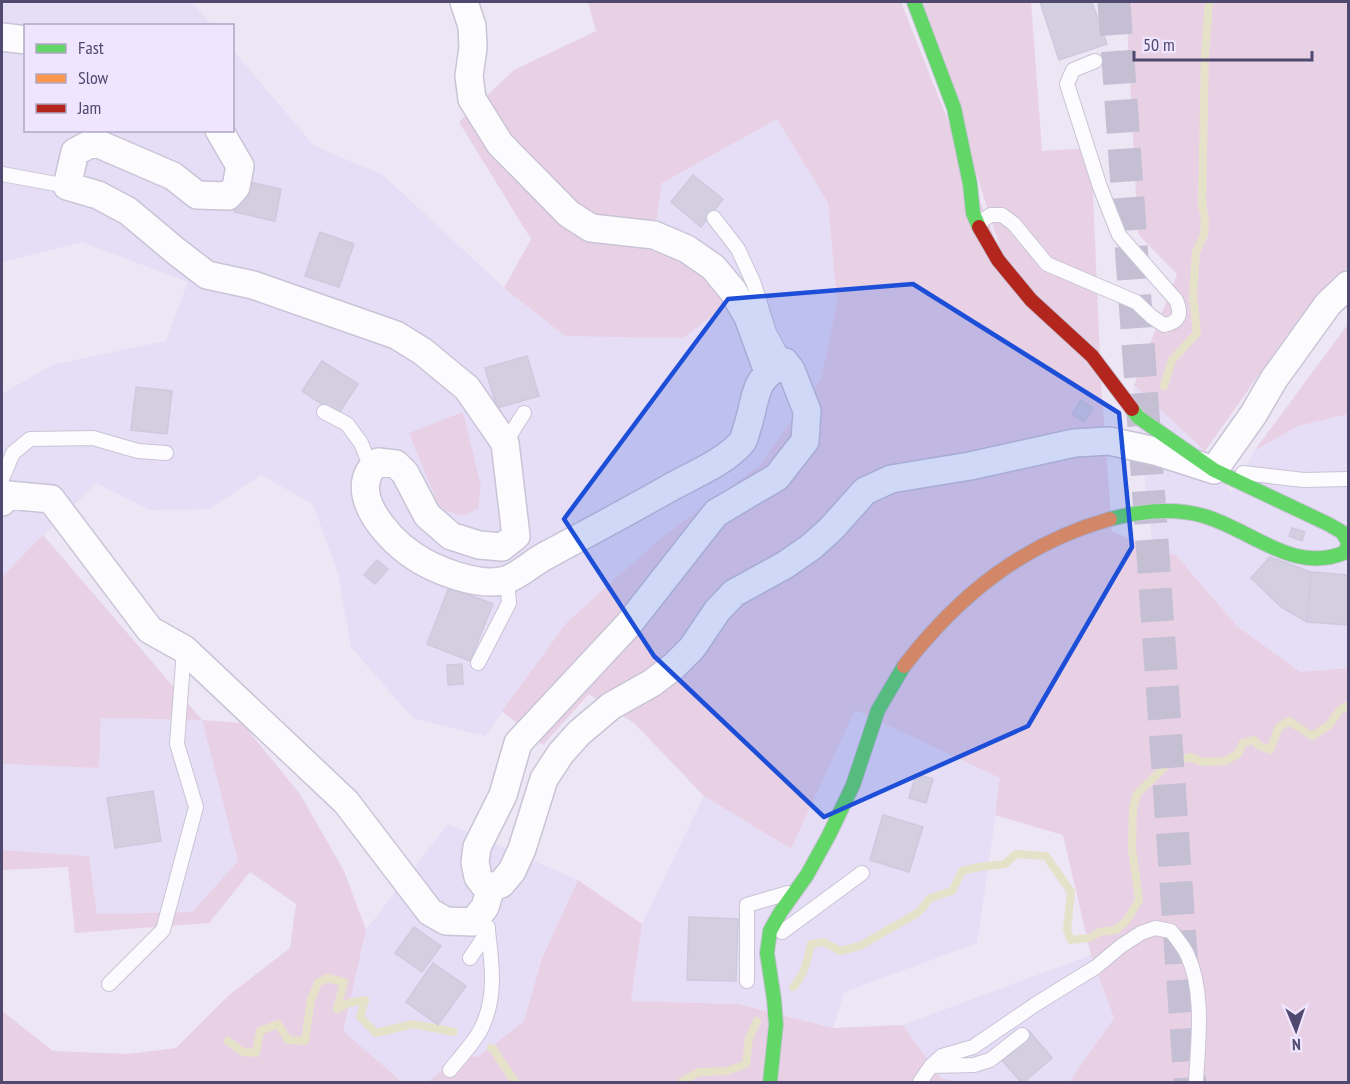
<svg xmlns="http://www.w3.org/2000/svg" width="1350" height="1084" font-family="'PT Sans Narrow',sans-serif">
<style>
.residential{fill:#e6ddf6}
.green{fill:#e9d1e5}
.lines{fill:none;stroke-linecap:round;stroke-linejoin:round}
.stream{stroke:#e6e2c9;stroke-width:8}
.building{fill:#d4cee1;stroke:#cec9dd;stroke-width:1.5}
.highway-tunnel{stroke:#c5bfd4;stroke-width:33;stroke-dasharray:33 16;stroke-linecap:butt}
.lane-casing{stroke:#c9c4d6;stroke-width:16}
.street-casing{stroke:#c9c4d6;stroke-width:30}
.fast-casing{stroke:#c8c3d5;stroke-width:16}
.slow-casing{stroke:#c8c3d5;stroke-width:16}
.jam-casing{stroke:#c8c3d5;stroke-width:16}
.lane{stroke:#fcfbfe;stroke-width:14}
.street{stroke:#fcfbfe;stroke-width:27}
.fast{stroke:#63d668;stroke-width:14}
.slow{stroke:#ff974d;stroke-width:14}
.jam{stroke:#b3261e;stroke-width:14}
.marked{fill:#1d4ed8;fill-opacity:0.2;stroke:#1d4ed8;stroke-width:4.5;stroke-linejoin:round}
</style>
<rect width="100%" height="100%" fill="#ece6f5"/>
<path class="residential" d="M2 2H191L212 25 26 26V130H232L233 50 314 146 383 175 504 288 565 336 725 306 698 269 652 251 662 183 777 119 828 203 837 303 821 379 760 465 661 538 567 622 485 736 413 718 351 647 338 573 313 504 261 475 209 509 150 510 96 483 2 577V394L52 365 166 341 188 282 82 242 2 262Z
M1134 385 1205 451 1231 493 1254 451 1297 426 1348 414V668L1300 672 1237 626 1176 555 1153 549Z
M854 710 1001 778 977 943 844 992 833 1028 738 1004 631 1001 642 924 704 796 791 849Z
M101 718 202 720 238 861 192 912 97 914 89 856 2 850V764L99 768Z
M448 824 578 880 542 958 524 1021 478 1057 462 1055 427 1082H402L342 1031 366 930Z
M1091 955 1114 1018 1069 1082H956L941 1078 903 1025Z"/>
<path class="green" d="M588 2H901L1006 267 922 2H1031L1042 151 1091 148 1101 382 1112 531 1153 549 1176 555 1237 626 1300 672 1348 668V1082H1069L1114 1018 1091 955 1063 835 995 815 1000 778 855 710 791 849 704 796 634 723 589 694 543 745 502 711 567 622 661 538 760 465 821 379 837 303 828 203 777 119 662 183 652 251 699 269 725 306 683 338 565 336 504 288 531 239 459 122 514 70 596 31Z
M1126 2H1348V267L1287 335 1205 451 1134 385 1177 274 1138 234Z
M1348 324V414L1298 426 1254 451Z
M463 412 481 486 478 509 462 516 440 509 409 433Z
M43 535 202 720 242 723 300 794 344 871 366 930 343 1031 402 1082H2V1011L53 1051 128 1054 176 1048 228 996 290 948 296 904 250 872 209 923 75 933 68 867 2 870V850L89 856 97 914 192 912 238 861 202 720 101 718 99 768 2 764V577Z
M578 880 642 924 631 1001 738 1004 833 1028 903 1025 941 1078 956 1082H427L462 1055 478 1057 524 1021 542 958Z"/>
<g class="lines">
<path class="stream" d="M1164 386 1172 360 1197 333 1193 296 1196 252 1204 235 1205 220 1202 203 1205 54 1209 2
M793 987C804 976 808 959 811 944L824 942 840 951 860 946 919 912 930 898 952 891 962 871 979 867 1005 864 1016 854 1046 856 1071 892 1067 930 1071 940 1089 938 1100 932 1116 930 1127 920 1139 900 1132 849 1133 808 1137 794 1169 763 1190 757 1203 762 1225 761 1238 754 1243 743 1254 740 1258 745 1270 750 1279 727 1289 721 1312 736 1328 726 1340 710 1348 705
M228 1041 243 1052 256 1053 260 1031 278 1024 288 1040 305 1041 311 1000 318 983 327 978 344 982 337 1009 348 1003 365 1000 360 1017 376 1033 413 1024 454 1032
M491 1048 493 1049 515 1082
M681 1082 699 1072 727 1071 746 1064 749 1038 757 1021"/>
</g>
<path class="building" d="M1040 2H1092L1107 44 1059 60Z
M693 175 723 199 701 227 671 202Z
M241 180 281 189 275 221 234 212Z
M320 232 354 244 339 287 305 276Z
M527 356 539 396 497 408 485 368Z
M322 361 358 384 338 415 302 391Z
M136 387 172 391 167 434 131 430Z
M1081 400 1093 408 1084 422 1072 414Z
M1292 528 1305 532 1302 541 1289 536Z
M1270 557 1311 572 1307 622 1281 607 1251 578Z
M377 560 388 569 375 584 364 575Z
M1311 572 1348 575V625L1307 622Z
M449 587 493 604 470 661 427 644Z
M462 664 463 684 448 685 447 665Z
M916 774 933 779 926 803 909 798Z
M153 791 161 841 115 848 107 798Z
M883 815 923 827 909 872 870 860Z
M689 917 738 919 736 981 687 980Z
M414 927 441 946 422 972 395 953Z
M433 963 466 986 438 1025 406 1002Z
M1029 1031 1052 1058 1024 1082H1021L999 1057Z"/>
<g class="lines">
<path class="highway-tunnel" d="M1114 2 1190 1082"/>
<g class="lane-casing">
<path id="lane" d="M2 174 67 186
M714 218 738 249 754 284 769 332 785 362
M978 223 991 215H1002L1014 224 1047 264 1136 302 1152 317 1164 325C1180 322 1182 314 1176 300L1119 235 1100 187 1067 84 1073 70 1095 61
M324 412 347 424 361 443 371 468
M505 443 524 413
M1243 473 1304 480 1348 479
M2 479 13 453 30 439 93 438 138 451 166 453
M478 663 509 603 507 580
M782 932 862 873
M470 958 488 931V927
M747 981V905L788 893
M109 984 163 930 196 807 177 744 184 649
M931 1066 974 1065 990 1060 1022 1035
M450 1070C460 1057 474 1043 481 1029 497 997 492 964 488 931
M920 1082 931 1066 942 1056 973 1047 1036 1004 1096 967 1121 946 1141 933 1155 928 1171 931C1176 938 1183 946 1187 954 1205 992 1198 1042 1196 1082"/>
</g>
<g class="street-casing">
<path id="street" d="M464 2 472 26 473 48 469 76 472 99 500 144 569 214 591 228 654 235 687 249 713 267 733 291 748 317 768 372
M2 37 26 40
M219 130 240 166 236 187 228 196 197 195 173 176 94 142 75 152 67 186 98 195 128 211 177 252 207 275 253 285 396 335 422 351 467 388 505 443 516 536 502 547 479 545 451 536 427 515 405 473 396 464 378 462C344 489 386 537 411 554 433 570 480 588 506 580 520 575 532 563 545 556 588 533 631 510 673 486 695 474 725 462 742 442 745 438 746 430 748 425 758 392 752 381 785 362L791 370 807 411 805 441 777 477 716 513 628 625 518 743 503 795 477 847 475 862 478 877 484 885 491 887 501 884 512 871 522 849 544 779 561 753 579 733 611 706 652 683 674 666 692 648 717 611 734 593 785 565 811 547 831 529 865 491 891 479 970 466 1074 443 1109 441 1155 451 1214 470 1253 415 1274 379 1328 304 1348 285
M2 502 8 495 51 499 150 630 184 649 346 802 430 912 446 921 473 922 485 907 491 887"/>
</g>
<g class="fast-casing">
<path id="fast" d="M914 2 954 108 970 184 973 213 979 227
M1110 519C1141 511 1173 507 1204 516 1252 530 1294 575 1346 552L1348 542 1342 532 1328 524 1214 470 1138 417 1132 409
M770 1082 776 1025 774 999 767 953 770 931 780 913 807 875 829 835 853 785 878 710 904 666"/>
</g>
<g class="slow-casing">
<path id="slow" d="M904 666C959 595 1022 544 1110 519"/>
</g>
<g class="jam-casing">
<path id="jam" d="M979 227 998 260 1031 300 1092 356 1132 409"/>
</g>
<use href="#lane" class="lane"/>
<use href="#street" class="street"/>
<use href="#fast" class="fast"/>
<use href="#slow" class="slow"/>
<use href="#jam" class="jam"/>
</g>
<path class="marked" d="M913 284 1119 413 1132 547 1028 726 824 817 654 656 564 519 728 299Z"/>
<rect width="1350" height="1084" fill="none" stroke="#4f4970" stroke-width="6"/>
<rect x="24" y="24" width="210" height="108" fill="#efe5fe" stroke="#afa7c5" stroke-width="1.5"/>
<rect x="36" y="44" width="30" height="9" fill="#63d668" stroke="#afa7c5" stroke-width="1.5"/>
<text x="78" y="54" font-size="18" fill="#4f4970">Fast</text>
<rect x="36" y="74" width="30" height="9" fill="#ff974d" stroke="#afa7c5" stroke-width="1.5"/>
<text x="78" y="84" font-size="18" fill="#4f4970">Slow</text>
<rect x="36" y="104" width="30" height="9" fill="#b3261e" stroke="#afa7c5" stroke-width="1.5"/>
<text x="78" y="114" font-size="18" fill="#4f4970">Jam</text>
<g transform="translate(1296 1030) rotate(178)" stroke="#efe5fe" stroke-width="4.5" paint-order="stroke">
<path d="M0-4.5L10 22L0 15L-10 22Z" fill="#4f4970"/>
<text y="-9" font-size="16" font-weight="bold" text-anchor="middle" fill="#4f4970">N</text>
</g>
<path d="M1134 51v9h178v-9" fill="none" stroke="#4f4970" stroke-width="3"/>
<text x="1143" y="51" font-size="18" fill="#4f4970" stroke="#efe5fe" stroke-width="4.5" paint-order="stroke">50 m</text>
</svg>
